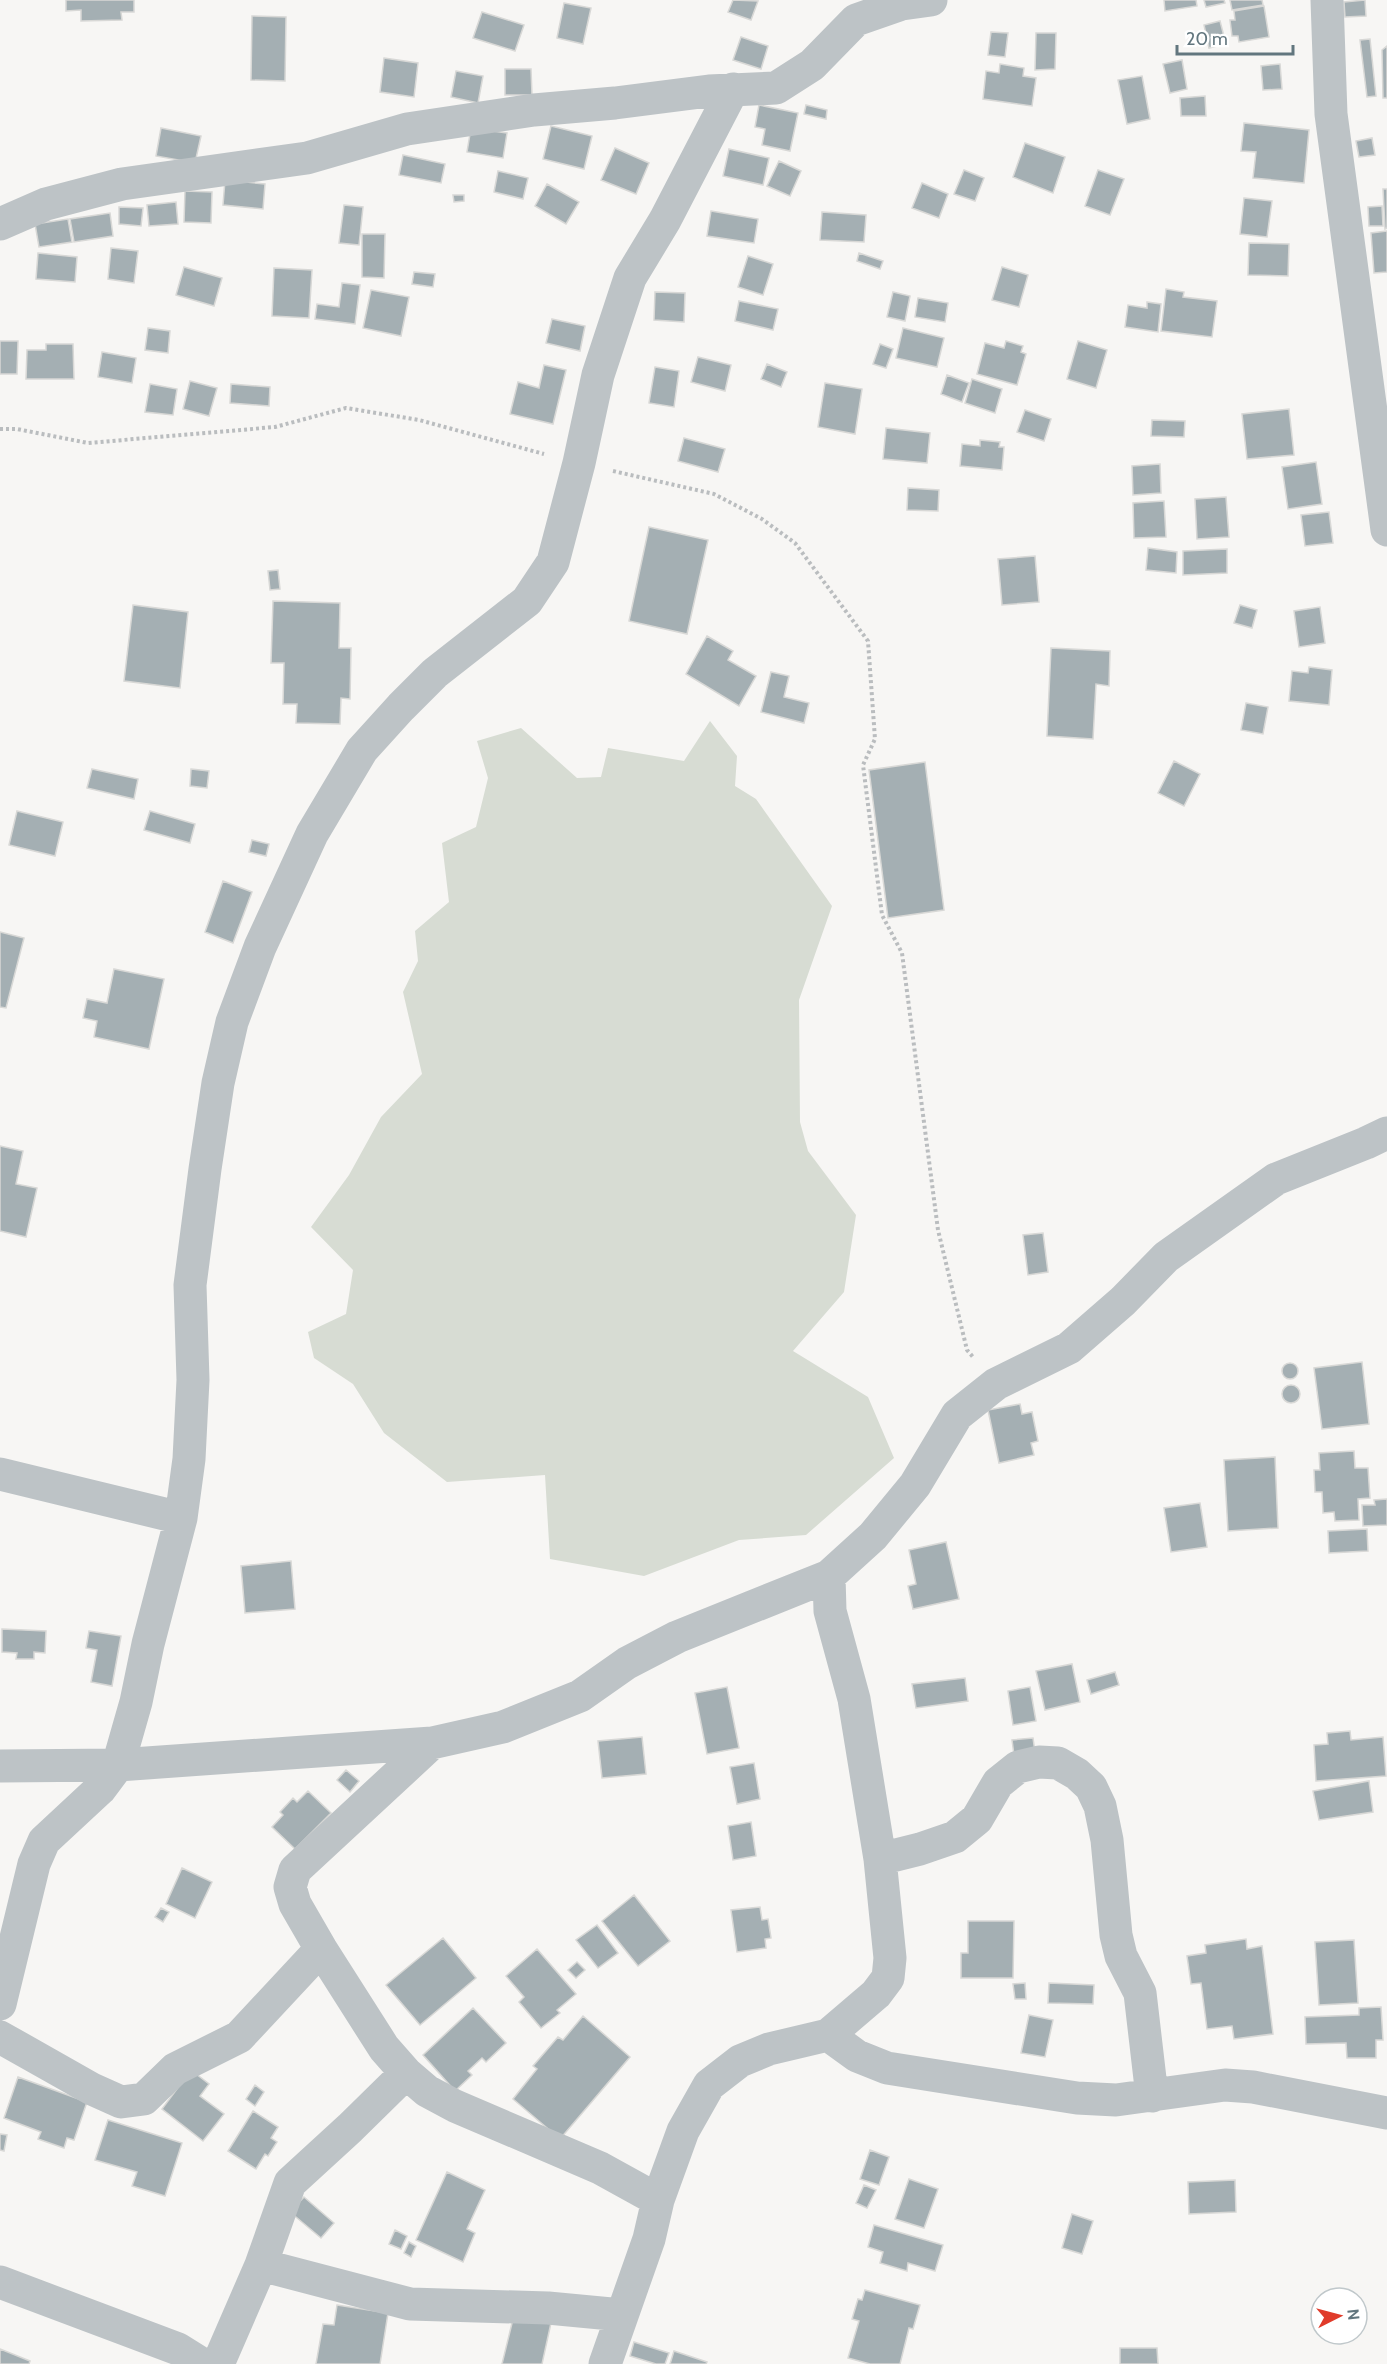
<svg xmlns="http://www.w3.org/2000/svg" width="1387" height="2364" font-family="Cabin,sans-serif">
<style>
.green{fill:#d7dcd3}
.building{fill:#a4afb3;stroke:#d8d8d6;stroke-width:1.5}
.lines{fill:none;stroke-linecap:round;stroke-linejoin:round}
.path{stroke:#babdbf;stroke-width:4;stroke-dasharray:3 3;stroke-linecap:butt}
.minor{stroke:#bdc3c6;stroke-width:33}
</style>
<rect width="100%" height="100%" fill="#f7f6f4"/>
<path class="green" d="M710 721 737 756 735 786 756 799 832 906 799 1000 800 1122 808 1151 856 1215 844 1292 793 1351 868 1397 894 1458 806 1535 739 1540 644 1576 550 1559 545 1475 447 1482 384 1433 353 1384 314 1358 308 1332 346 1314 353 1270 311 1227 349 1175 381 1117 422 1074 403 992 418 961 415 931 449 902 442 843 476 827 488 778 477 741 521 728 577 778 601 777 608 748 684 761Z"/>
<path class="building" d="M66 0H134V12H121L122 20 81 21V10L66 11Z
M733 0 758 1 751 20 728 12Z
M1164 0H1196L1197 6 1165 11Z
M1204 0H1224L1225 3 1206 7Z
M1230 0H1262L1263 5 1232 10Z
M1365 0 1366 16 1345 17 1344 2Z
M564 3 591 8 583 44 557 38Z
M1264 6 1269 37 1239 42 1238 36H1232L1230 20H1235L1234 11Z
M482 12 524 25 515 51 473 38Z
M252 16 286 17 285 81 251 80Z
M1220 21 1226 44 1209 48 1204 25Z
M991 32 1008 33 1005 57 988 55Z
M1036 33H1056L1055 69 1035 70Z
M741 37 768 46 761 69 733 60Z
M1370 39 1376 96 1367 97 1360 40Z
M1387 46V98H1383L1382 50Z
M384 58 418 63 414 97 380 92Z
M1182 60 1187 89 1170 93 1163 64Z
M1000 64 1024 68 1023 76 1036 78 1032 106 983 99 986 71 999 73Z
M1280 64 1282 89 1263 90 1261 66Z
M505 69H531L532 95H505Z
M456 71 483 76 478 103 451 97Z
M1142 76 1150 119 1127 124 1118 80Z
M1205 96 1206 116H1181L1180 98Z
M759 105 798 113 790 151 762 145 765 129 755 127Z
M806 105 827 110 826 119 804 114Z
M1244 123 1309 130 1304 183 1253 178 1256 152 1241 151Z
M551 126 592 136 584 169 543 159Z
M161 128 201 136 195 163 156 156Z
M471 128 507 133 503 158 467 152Z
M1372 138 1375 155 1359 157 1356 141Z
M1025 143 1065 157 1053 193 1013 177Z
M615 148 649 163 636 194 601 180Z
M729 149 769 158 763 185 723 176Z
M403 155 445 164 441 183 399 175Z
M779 161 801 171 790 196 767 186Z
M964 170 984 178 975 201 954 194Z
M1098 170 1124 179 1110 215 1085 206Z
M498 171 528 178 523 199 494 192Z
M225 180 265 184 263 209 223 205Z
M922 183 948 194 939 218 912 208Z
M547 184 579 202 566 224 535 206Z
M1383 189H1387V228L1385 229Z
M185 191 212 192 211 223 184 222Z
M453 195H464V201L454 202Z
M1244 198 1272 201 1267 237 1240 234Z
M176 202 178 224 149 226 147 205Z
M344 205 363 207 359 245 339 243Z
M1382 206 1383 226H1369L1368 207Z
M119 207 143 208 141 226 119 224Z
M711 211 758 219 754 243 707 236Z
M822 212 866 215 864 242 820 240Z
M110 213 113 236 74 242 70 219Z
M68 219 72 242 39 247 35 224Z
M1387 231V272L1374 273 1371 233Z
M362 234H385L384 278 362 277Z
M1249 243 1289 244 1288 276 1248 275Z
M111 248 138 251 134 283 108 279Z
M38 253 77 257 75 282 36 279Z
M859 253 883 261 880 269 857 261Z
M748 256 773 264 763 295 738 287Z
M184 267 222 278 214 306 176 295Z
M1002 267 1028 275 1019 307 992 300Z
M274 268 312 270 309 318 272 316Z
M414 272 435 274 433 287 412 284Z
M342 283 360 285 355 324 315 319 317 304 339 307Z
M1166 289 1184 292 1183 297 1217 301 1212 337 1161 331Z
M371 290 409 297 401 336 363 328Z
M655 292 685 293 684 322 654 320Z
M893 292 910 296 905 321 887 317Z
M918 298 948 303 945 322 915 317Z
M739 301 778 309 773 330 735 321Z
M1147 302 1161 304 1158 332 1125 327 1128 305 1147 308Z
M552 319 585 326 580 351 546 343Z
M148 328 170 331 168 353 145 350Z
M903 328 944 338 937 367 896 358Z
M0 341H18L17 374H0Z
M1006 341 1023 346 1021 352 1026 354 1017 385 977 374 985 343 1004 348Z
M1078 341 1107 350 1096 388 1067 379Z
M46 344H73L74 379H26L27 350H46Z
M880 344 893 349 886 368 873 364Z
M102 352 136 358 132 383 98 377Z
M698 357 731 365 725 391 691 382Z
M767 364 787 372 781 387 761 379Z
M544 365 566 370 553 424 510 414 518 382 539 388Z
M655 367 679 371 674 407 649 403Z
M947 375 969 383 962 402 941 394Z
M972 379 1002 389 995 413 965 403Z
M190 381 217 388 209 416 183 409Z
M825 383 862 389 855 434 818 427Z
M150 384 177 389 173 415 145 412Z
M231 384 270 387 269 406 230 403Z
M1289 409 1294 455 1247 459 1242 414Z
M1025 410 1051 419 1044 441 1017 432Z
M1152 420 1185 421 1184 437 1151 436Z
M886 428 930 433 927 463 883 459Z
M684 438 725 449 718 472 678 461Z
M980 440 1000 442 999 447H1004L1002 470 960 466 962 444 980 446Z
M1316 462 1322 504 1288 509 1282 467Z
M1160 464 1161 493 1133 495 1132 466Z
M908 488 939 490 938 511 907 510Z
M1226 497 1229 537 1197 539 1195 499Z
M1164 501 1166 537 1134 538 1133 503Z
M1329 512 1333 543 1305 546 1301 515Z
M649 527 708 540 687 634 629 621Z
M1148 548 1177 552 1176 573 1146 570Z
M1227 549V573L1183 575V551Z
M1035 556 1039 602 1002 605 998 559Z
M278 570 280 589 270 590 268 571Z
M273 601 340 603 339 648H351L350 699 341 698 340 724 296 723 297 704H283L284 663H271Z
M133 605 188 612 180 688 124 681Z
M1240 605 1257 610 1252 628 1234 623Z
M1320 607 1325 643 1299 647 1294 611Z
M707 636 733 651 728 660 756 676 739 706 686 674Z
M1051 648 1110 651 1109 686 1096 684 1093 739 1047 736Z
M1309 667 1332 670 1329 705 1289 701 1292 671 1308 673Z
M771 672 789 676 784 697 809 703 804 723 761 712Z
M1246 703 1268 707 1263 734 1241 730Z
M1174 761 1200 774 1184 806 1158 793Z
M925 762 944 910 888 918 869 770Z
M92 769 138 779 134 799 87 788Z
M191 769 209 771 207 788 190 786Z
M17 811 63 822 55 856 9 845Z
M150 811 195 824 190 843 144 830Z
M252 840 269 844 266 856 249 852Z
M223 881 252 892 233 943 205 932Z
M0 932 24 938 6 1008 0 1007Z
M114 969 164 979 149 1049 94 1037 97 1021 83 1018 87 999 107 1003Z
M0 1146 23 1151 16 1184 37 1188 26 1237 0 1231Z
M1043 1233 1048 1272 1028 1275 1023 1235Z
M1362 1362 1369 1424 1322 1429 1314 1368Z
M1282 1371a8 8 0 1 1 16 0a8 8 0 1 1-16 0Z
M1282 1394a9 9 0 1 1 18 0a9 9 0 1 1-18 0Z
M1020 1404 1022 1414 1032 1412 1038 1441 1031 1443 1034 1455 999 1463 988 1410Z
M1354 1451 1355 1468H1368L1370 1498 1358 1499 1359 1520 1335 1521 1334 1512 1323 1513 1322 1492H1315L1314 1470H1320L1319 1453Z
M1275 1457 1278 1528 1228 1531 1224 1460Z
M1387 1499V1525L1363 1526 1362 1505H1375L1374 1500Z
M1200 1503 1207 1547 1171 1552 1164 1508Z
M1367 1529 1368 1551 1329 1553 1328 1531Z
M946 1542 959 1599 913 1609 908 1586 916 1584 909 1550Z
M291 1561 295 1609 245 1613 241 1566Z
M2 1629 46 1631 45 1653 34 1652V1659H16L17 1653 2 1652Z
M89 1631 121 1636 112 1686 91 1682 97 1650 86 1648Z
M1072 1664 1080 1702 1045 1710 1036 1671Z
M1115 1672 1119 1685 1091 1694 1087 1680Z
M965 1678 968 1701 916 1708 912 1684Z
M727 1687 739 1748 707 1754 695 1693Z
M1030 1687 1036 1721 1013 1725 1008 1691Z
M1350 1731 1351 1740 1383 1737 1386 1776 1316 1781 1314 1745 1328 1744 1327 1733Z
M642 1737 646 1774 602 1778 598 1741Z
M1033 1738 1035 1752 1014 1755 1012 1740Z
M754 1763 760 1799 737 1804 730 1767Z
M346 1770 359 1781 350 1792 337 1780Z
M1369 1781 1373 1812 1319 1820 1313 1791Z
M308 1791 331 1813 295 1849 272 1827 283 1815 280 1812 293 1798 297 1802Z
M751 1822 756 1856 733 1860 728 1826Z
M182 1868 212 1882 195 1918 166 1904Z
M634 1895 670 1941 638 1966 602 1921Z
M760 1907 762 1920 768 1919 771 1938 765 1939 766 1948 737 1952 731 1910Z
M161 1908 169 1912 163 1922 155 1917Z
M968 1921H1014L1013 1978H961V1953H968Z
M597 1925 618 1953 598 1968 576 1940Z
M443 1938 476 1978 420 2025 386 1985Z
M1246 1939 1247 1949 1262 1946 1273 2034 1234 2039 1232 2026 1207 2029 1201 1983 1191 1984 1187 1956 1206 1953 1205 1945Z
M1354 1940 1358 2003 1319 2005 1315 1942Z
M537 1949 576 1994 557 2010 560 2013 541 2028 519 2002 524 1997 506 1976Z
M577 1962 585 1970 576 1978 568 1970Z
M1025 1983 1026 1999H1015L1013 1984Z
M1049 1983 1094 1985 1093 2004 1048 2003Z
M1381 2007 1383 2040H1376V2058H1347L1346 2043 1306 2044 1305 2017 1359 2015V2008Z
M473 2008 506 2043 486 2062 482 2058 468 2071 472 2075 455 2091 423 2055Z
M1029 2015 1053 2020 1045 2057 1021 2053Z
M583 2016 630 2057 560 2139 513 2099 537 2069 533 2066 558 2037 563 2040Z
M191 2070 209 2084 200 2096 224 2114 203 2141 162 2109Z
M18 2077 87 2102 74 2140 67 2138 64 2148 38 2139 41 2132 4 2118Z
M255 2085 264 2092 255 2106 246 2099Z
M253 2111 278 2127 271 2138 277 2142 268 2156 265 2154 256 2169 228 2151Z
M108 2120 182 2143 165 2196 132 2186 137 2172 95 2160Z
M0 2134 7 2135 4 2151 0 2150Z
M870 2150 889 2157 879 2185 860 2179Z
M447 2172 485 2190 467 2229 475 2233 463 2262 416 2240Z
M909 2179 938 2189 924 2228 895 2219Z
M1235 2180 1236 2212 1189 2214 1188 2182Z
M864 2185 876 2190 867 2208 856 2203Z
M304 2197 334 2223 321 2238 290 2212Z
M1072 2214 1093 2221 1082 2254 1062 2248Z
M874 2225 943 2245 935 2271 908 2263 907 2271 880 2263 883 2252 868 2247Z
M395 2230 407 2236 401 2249 389 2244Z
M409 2242 416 2246 411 2257 404 2253Z
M865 2290 920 2305 913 2329 909 2328 900 2364H870L848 2358 859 2321 852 2319 858 2299 862 2300Z
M337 2305 388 2313 380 2364H316L323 2324 334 2325Z
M514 2315 551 2323 542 2364H502Z
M634 2342 669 2353 665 2364H656L630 2356Z
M1120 2348H1157L1158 2364H1120Z
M0 2349 30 2361 29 2364H0Z
M674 2351 707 2362 706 2364H670Z"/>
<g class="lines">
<path class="path" d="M0 429H17L88 443 275 427 346 408 419 420 544 454
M613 471 714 494 762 519 795 543 868 641 875 739 863 765 882 915 902 953 938 1230 967 1350 973 1357"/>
<path class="minor" d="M1327 0 1331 114 1387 530
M0 224 46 204 122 184 307 158 407 129 534 110 615 103 709 91 776 88 812 65 856 20 902 4 931 0
M0 1474 181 1518
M432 1743 295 1870 290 1887 295 1904 321 1949 384 2048 406 2073 427 2091 455 2106 600 2168 658 2200
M0 1766 118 1765 432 1743 503 1727 580 1696 627 1663 677 1637 829 1576 873 1536 915 1485 957 1415 996 1384 1069 1348 1123 1301 1166 1257 1276 1179 1366 1143 1387 1133
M880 1859 920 1849 955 1837 977 1819 998 1783 1018 1767 1039 1762 1058 1763 1077 1774 1091 1787 1100 1806 1107 1840 1116 1935 1121 1956 1140 1993 1152 2096
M0 2004 34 1864 44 1841 100 1789 118 1765 136 1702 148 1644 181 1518 189 1459 193 1380 190 1285 205 1169 218 1083 232 1022 260 947 312 834 362 750 401 707 435 673 527 601 553 562 579 463 598 375 630 278 665 220 733 89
M828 2035 857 2056 887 2068 1077 2098 1116 2100 1225 2085 1253 2087 1387 2113
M0 2037 92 2089 121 2102 144 2099 175 2069 239 2037 321 1949
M261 2265 410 2304 548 2308 622 2315
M0 2282 178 2349 202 2364
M218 2364 261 2265 290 2183 350 2128 406 2073
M605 2364 649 2239 658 2200 683 2131 709 2085 740 2061 769 2049 828 2035 876 1994 888 1978 890 1958 880 1859 854 1699 830 1611 829 1576"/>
</g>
<g transform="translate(1339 2316) rotate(84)"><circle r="28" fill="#ffffff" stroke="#c0c8cb" stroke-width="1.5"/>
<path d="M0-4.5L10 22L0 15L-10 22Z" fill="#e03b2a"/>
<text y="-9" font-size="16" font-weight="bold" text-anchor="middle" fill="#62767e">N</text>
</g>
<path d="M1177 45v9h116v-9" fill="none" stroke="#62767e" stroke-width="3"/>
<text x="1186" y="45" font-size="18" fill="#62767e" stroke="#ffffff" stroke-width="4.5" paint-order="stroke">20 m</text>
</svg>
